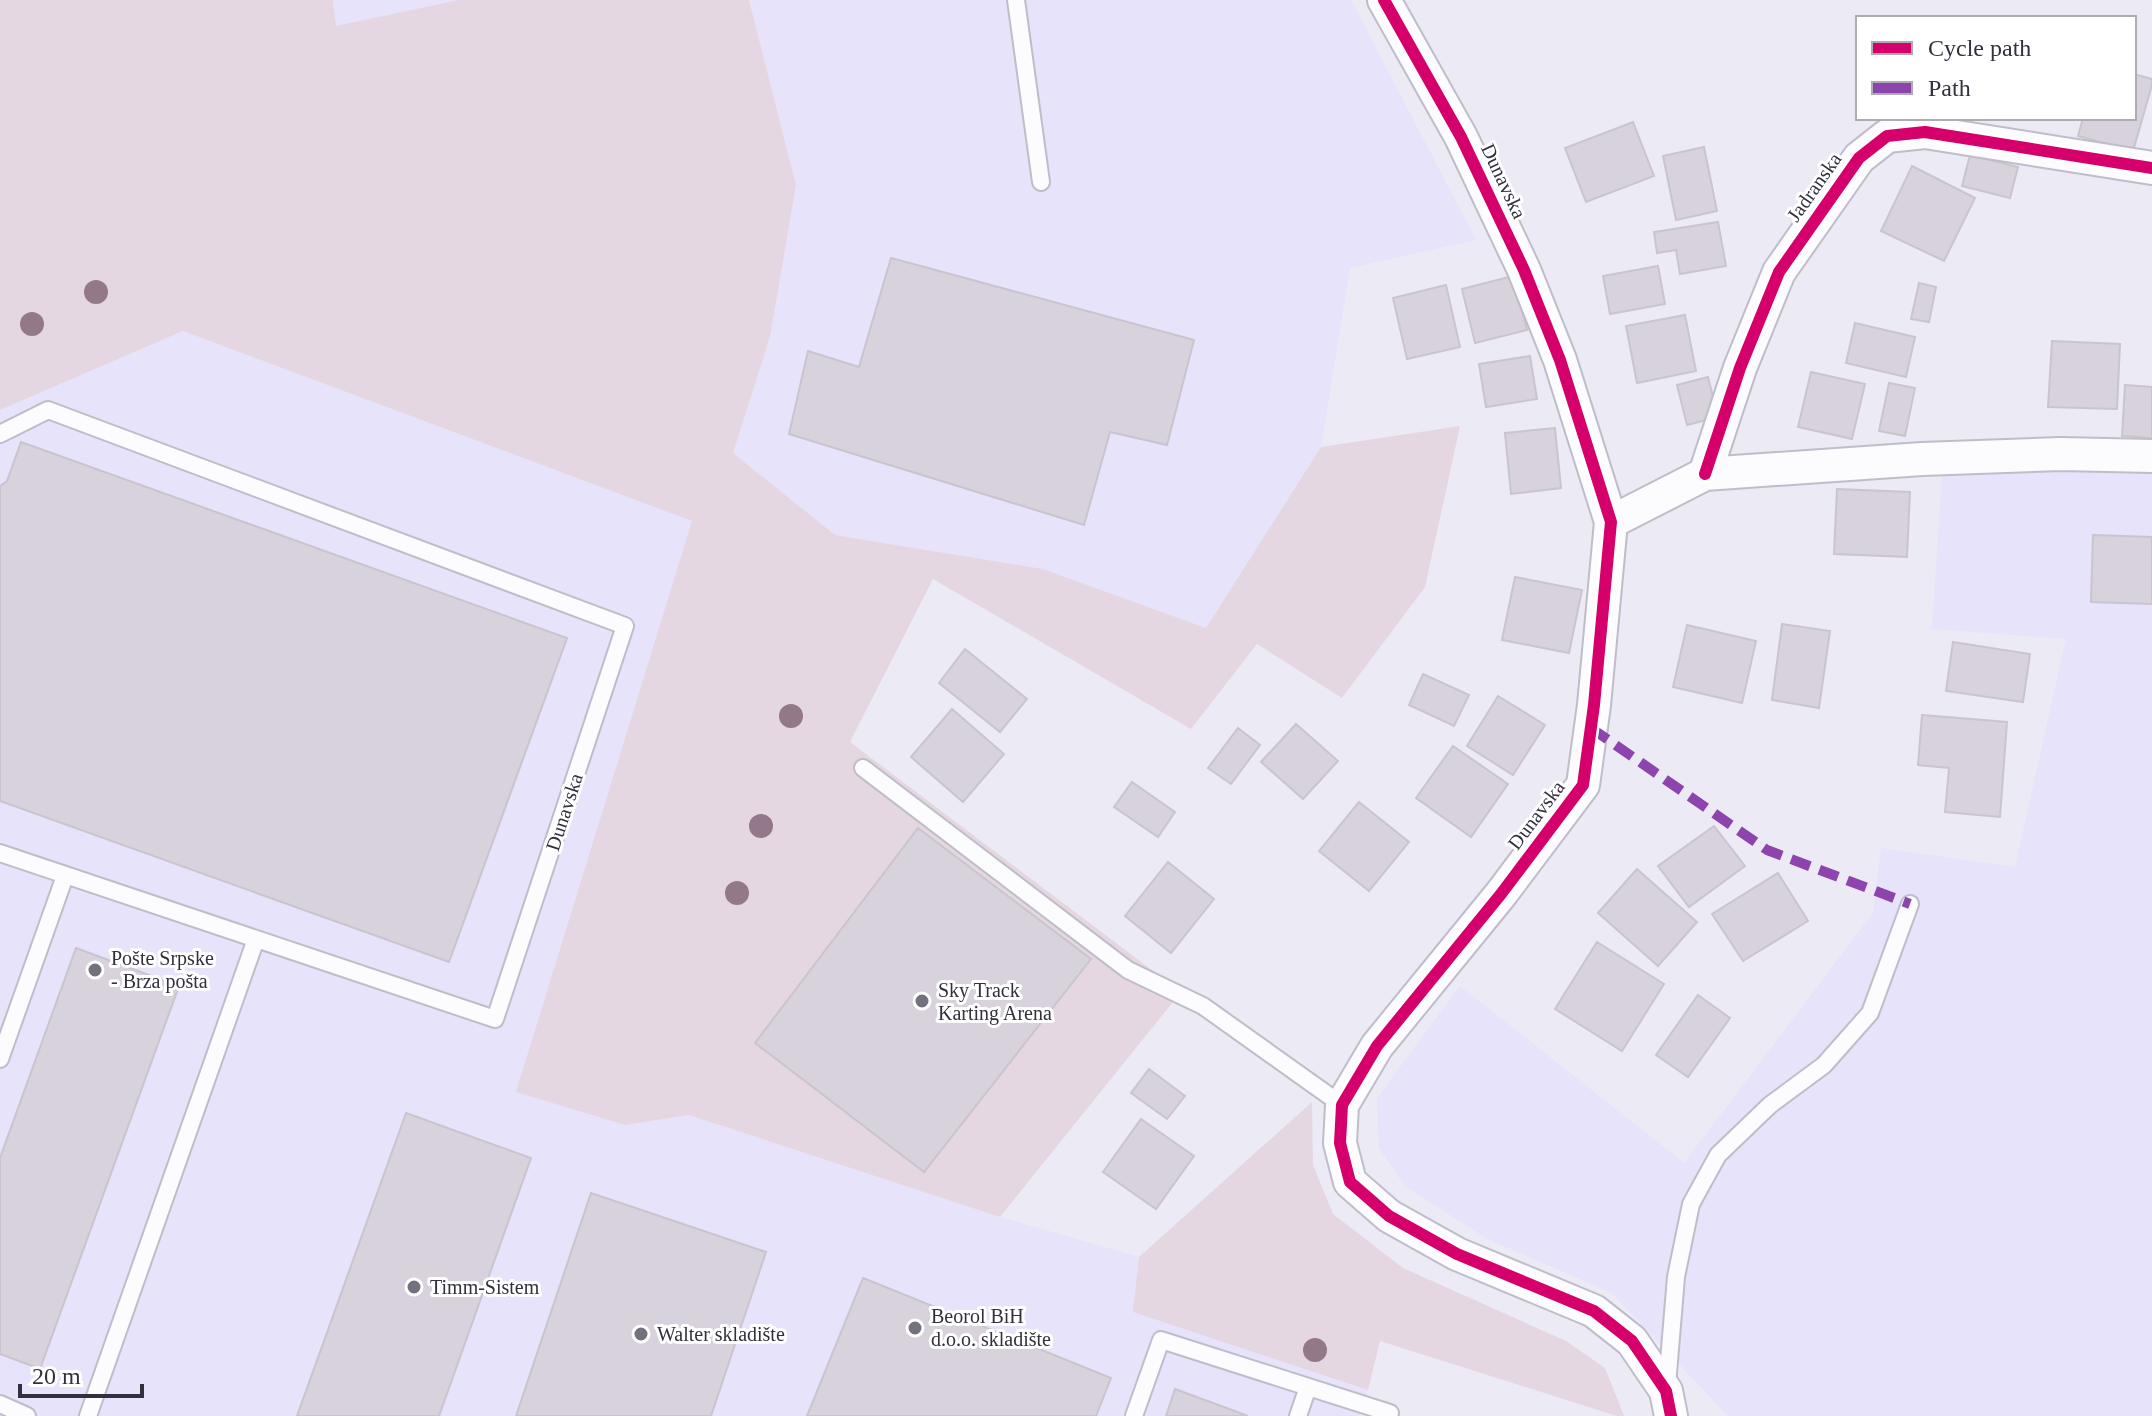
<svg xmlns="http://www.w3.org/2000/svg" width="2152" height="1416" font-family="'Times New Roman',serif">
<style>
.built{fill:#e6e3fa}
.green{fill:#e5d7e1}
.building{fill:#d8d2dc;stroke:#cac4ce;stroke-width:2}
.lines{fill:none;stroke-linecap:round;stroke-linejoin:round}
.service-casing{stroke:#bfbdc8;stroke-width:20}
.minor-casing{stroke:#bfbdc8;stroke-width:36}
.service{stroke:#fcfcfe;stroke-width:16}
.minor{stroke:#fcfcfe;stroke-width:32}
.quiet{stroke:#8e44ad;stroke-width:10;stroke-dasharray:20 10;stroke-linecap:butt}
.cycleway-casing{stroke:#fff;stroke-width:17}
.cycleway{stroke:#d6006c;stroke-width:12}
.tree{fill:#927889}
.poi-dot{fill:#74717e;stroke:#fff;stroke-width:3}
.labels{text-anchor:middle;stroke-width:6;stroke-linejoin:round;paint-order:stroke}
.street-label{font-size:20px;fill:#33303e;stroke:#fff}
.poi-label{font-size:20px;fill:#33303e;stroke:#fff;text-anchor:start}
</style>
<rect width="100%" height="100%" fill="#eceaf5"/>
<path class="built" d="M333 0H464L335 28Z
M749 0H1351L1476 240 1350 268 1321 447 1206 628 1043 569 835 535 733 453 770 337 796 185Z
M183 331 693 521 517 1092 625 1125 689 1115 1000 1217 1139 1257 1134 1312 1368 1390 1359 1416H0V410Z
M2152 457V1416H1728L1612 1293 1489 1240 1405 1186 1379 1148 1377 1098 1460 986 1684 1163 1873 913 1881 848 2015 867 2066 639 1932 629 1943 458Z"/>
<path class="green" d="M0 0H333L336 26 459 0H749L796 185 770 337 733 453 835 535 1043 569 1206 628 1321 447 1460 426 1425 587 1342 698 1257 644 1191 729 933 579 850 742 1181 992 1000 1217 689 1115 625 1125 516 1092 692 521 183 331 0 410Z
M1312 1102 1313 1165 1333 1214 1403 1268 1566 1341 1605 1368 1624 1416H1617L1380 1341 1368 1390 1133 1312 1139 1257Z"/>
<path class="building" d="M2134 74 2152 79V85L2133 151 2078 136 2083 118H2134Z
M1633 122 1654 176 1586 202 1565 148Z
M1704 147 1717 211 1676 220 1663 156Z
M1970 155 2018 167 2010 198 1962 186Z
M1912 166 1975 198 1944 261 1881 231Z
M1718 222 1726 266 1680 274 1676 250 1657 253 1654 232Z
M891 258 1194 340 1167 445 1110 432 1084 525 789 434 808 351 859 367Z
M1658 266 1665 304 1610 314 1603 276Z
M1513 276 1527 330 1475 343 1462 289Z
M1919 283 1936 287 1929 322 1911 319Z
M1446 285 1460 347 1407 359 1393 298Z
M1685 315 1696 371 1637 383 1626 326Z
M1855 323 1915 337 1906 377 1846 363Z
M2052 341 2120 344 2117 409 2048 407Z
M1530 356 1537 399 1486 407 1479 364Z
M1811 372 1865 384 1852 439 1798 427Z
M1708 377 1718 417 1687 425 1677 385Z
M1889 383 1915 388 1905 436 1879 431Z
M2125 385 2152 387V438L2122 436Z
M1555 428 1561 488 1511 494 1505 433Z
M21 442 567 638 449 962 0 801V486L7 481Z
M1837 489 1910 492 1907 557 1834 554Z
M2093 535 2152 537V604L2091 602Z
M1515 577 1582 590 1569 653 1502 640Z
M1782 624 1830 631 1819 708 1772 700Z
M1687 625 1756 641 1742 703 1673 687Z
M1953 642 2030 654 2023 702 1946 691Z
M965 649 1027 699 1000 732 939 683Z
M1423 674 1469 695 1454 726 1409 705Z
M1498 696 1545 725 1513 775 1467 746Z
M952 709 1004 754 963 802 911 757Z
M1922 715 2007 722 2000 817 1945 812 1949 768 1918 765Z
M1296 724 1338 761 1303 799 1261 762Z
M1238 728 1260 745 1231 784 1208 768Z
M1453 746 1508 784 1471 837 1416 798Z
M1132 782 1175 812 1158 837 1114 807Z
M1359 802 1409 842 1369 891 1319 851Z
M1714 826 1745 866 1689 907 1658 866Z
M918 828 1091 959 924 1172 755 1043Z
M1168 862 1214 899 1171 953 1125 916Z
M1637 869 1697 922 1658 966 1598 913Z
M1778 873 1808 921 1743 961 1712 914Z
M1597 942 1664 984 1622 1051 1555 1009Z
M76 948 179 986 40 1369 0 1354V1158Z
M1698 995 1730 1018 1688 1077 1656 1055Z
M1149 1069 1185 1096 1167 1119 1131 1093Z
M406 1113 531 1158 439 1416H297Z
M1141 1119 1194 1156 1156 1209 1103 1172Z
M591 1193 766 1252 711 1416H516Z
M863 1278 1111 1378 1096 1416H807Z
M1175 1389 1248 1416H1166Z"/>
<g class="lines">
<g class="service-casing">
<path id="service" d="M1016 0 1041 182
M0 434 48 410 625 626 495 1019 0 853
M863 768 1128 970 1203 1006 1342 1105
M0 1059 65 876
M1667 1385 1676 1277 1691 1204 1718 1155 1770 1105 1824 1065 1870 1013 1910 904
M0 1404 27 1416
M88 1416 256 939
M1134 1416 1161 1340 1390 1413
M1298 1416 1308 1387"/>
</g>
<g class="minor-casing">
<path id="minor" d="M1384 0 1461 137 1524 270 1560 360 1611 522 1594 705 1583 785 1501 894 1377 1046 1342 1105 1340 1143 1350 1182 1389 1216 1457 1254 1594 1311 1632 1341 1666 1391 1671 1416
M1705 474 1740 368 1779 272 1859 158 1887 136 1925 132 2152 168
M1611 522 1705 474 1922 459 2061 454 2152 456"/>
</g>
<use href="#service" class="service"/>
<use href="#minor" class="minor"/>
<path class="quiet" d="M1591 728 1767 850 1910 904"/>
<g class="cycleway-casing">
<path id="cycleway" d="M1384 0 1461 137 1524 270 1560 360 1611 522 1594 705 1583 785 1501 894 1377 1046 1342 1105 1340 1143 1350 1182 1389 1216 1457 1254 1594 1311 1632 1341 1666 1391 1671 1416
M1705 474 1740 368 1779 272 1859 158 1887 136 1925 132 2152 168"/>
</g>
<use href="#cycleway" class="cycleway"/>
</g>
<g class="tree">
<circle cx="96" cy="292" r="12"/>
<circle cx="32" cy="324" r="12"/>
<circle cx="791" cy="716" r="12"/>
<circle cx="761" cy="826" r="12"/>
<circle cx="737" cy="893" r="12"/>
<circle cx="1315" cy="1350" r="12"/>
</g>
<g class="poi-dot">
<circle cx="95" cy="970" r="8"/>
<circle cx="922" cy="1001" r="8"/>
<circle cx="414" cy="1287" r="8"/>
<circle cx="915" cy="1328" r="8"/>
<circle cx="641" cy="1334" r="8"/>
</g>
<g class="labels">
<g class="street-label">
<text transform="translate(1504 181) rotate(65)" y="7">Dunavska</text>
<text transform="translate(1814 187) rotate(-55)" y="7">Jadranska</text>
<text transform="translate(564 812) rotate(-72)" y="7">Dunavska</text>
<text transform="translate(1536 815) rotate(-53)" y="7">Dunavska</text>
</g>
<g class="poi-label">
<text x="111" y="965">Pošte Srpske<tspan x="111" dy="23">- Brza pošta</tspan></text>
<text x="938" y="997">Sky Track<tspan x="938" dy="23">Karting Arena</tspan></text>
<text x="430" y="1294">Timm-Sistem</text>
<text x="931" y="1323">Beorol BiH<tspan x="931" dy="23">d.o.o. skladište</tspan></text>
<text x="657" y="1341">Walter skladište</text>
</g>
</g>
<rect x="1856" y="16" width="280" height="104" fill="#ffffff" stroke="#adacb2" stroke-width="2"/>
<rect x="1872" y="42" width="40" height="12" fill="#d6006c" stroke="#adacb2" stroke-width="2"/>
<text x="1928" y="56" font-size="24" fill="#33303e">Cycle path</text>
<rect x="1872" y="82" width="40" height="12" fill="#8e44ad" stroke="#adacb2" stroke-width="2"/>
<text x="1928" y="96" font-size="24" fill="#33303e">Path</text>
<path d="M20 1384v12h122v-12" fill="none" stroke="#33303e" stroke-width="4"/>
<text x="32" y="1384" font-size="24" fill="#33303e" stroke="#ffffff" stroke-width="6" paint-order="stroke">20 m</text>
</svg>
